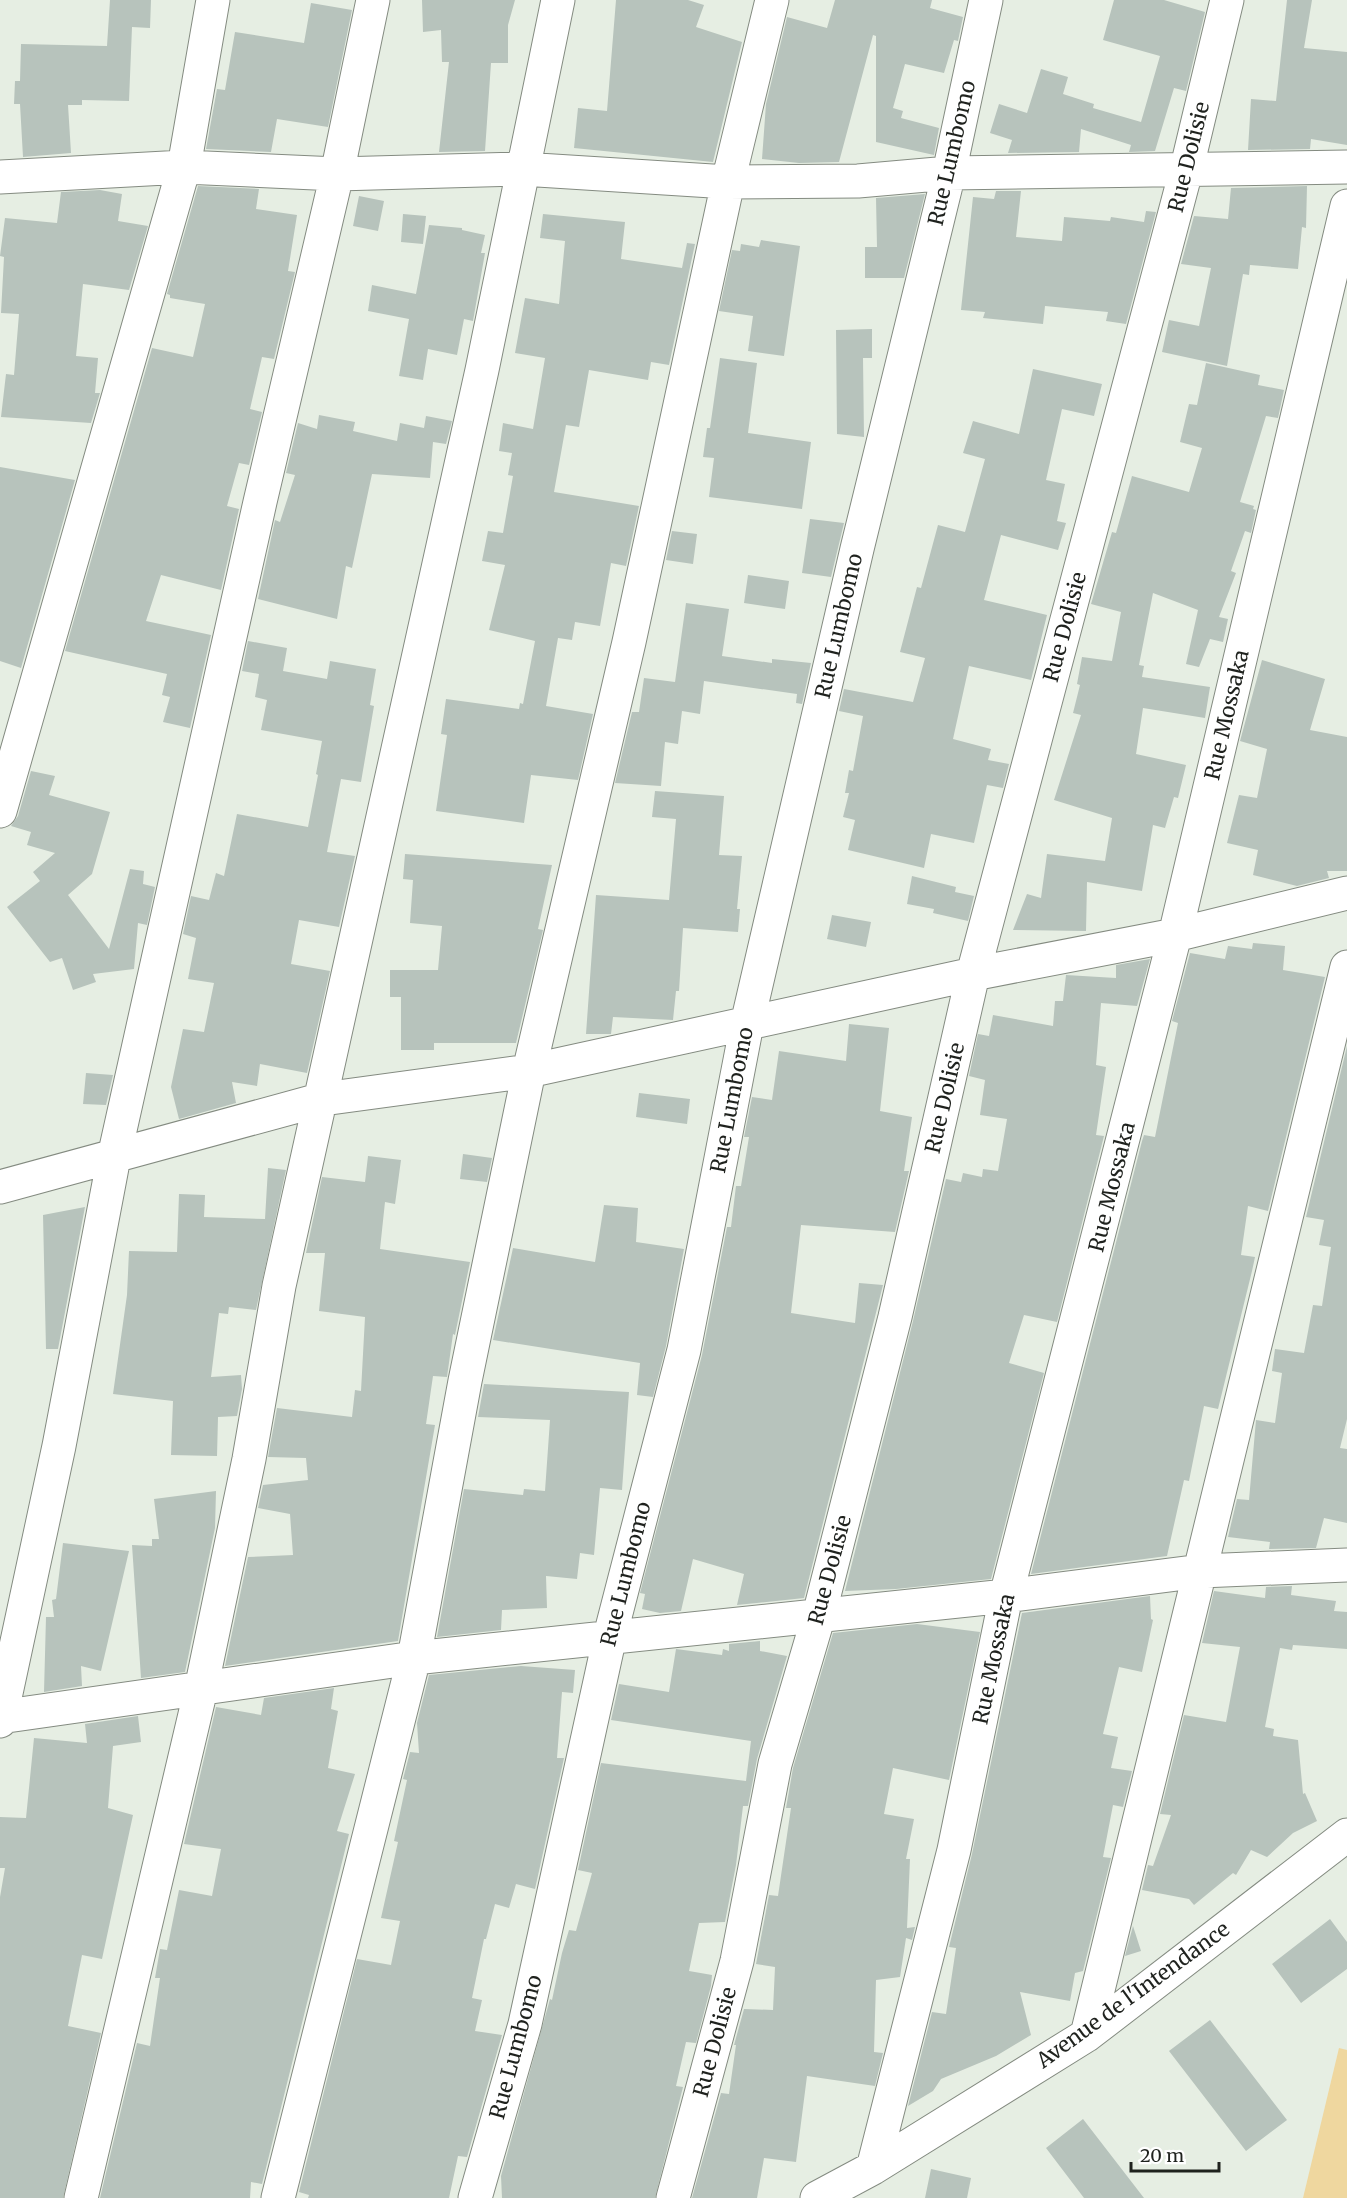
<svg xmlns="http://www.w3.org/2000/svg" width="1347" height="2198" font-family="Merriweather,serif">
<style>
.green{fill:#efd79f}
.building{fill:#b7c3bc}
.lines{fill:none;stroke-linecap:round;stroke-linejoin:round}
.minor-casing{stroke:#848b81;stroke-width:35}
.minor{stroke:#fff;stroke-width:33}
.labels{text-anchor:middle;stroke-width:4.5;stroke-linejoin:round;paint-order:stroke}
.street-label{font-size:21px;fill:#1f221e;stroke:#fff}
</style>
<rect width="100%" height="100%" fill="#e6eee3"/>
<path class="green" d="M1339 2048 1347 2050V2198H1303Z"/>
<path class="building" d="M110 0H151L150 28 132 27 129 101 82 100V105H68L71 153 23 157 20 104H14L15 81H20L21 44 107 46Z
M422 0H515L508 25V63H491L485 151 439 152 449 62H442L441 30 423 32Z
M616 0H688L704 5 696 27 742 42 713 162 574 148 578 108 607 111Z
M835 0H932L930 8 963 17 958 41 954 40 944 73 905 64 893 108 903 111 901 118 939 128 934 155 876 142V36L873 35 839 162 799 163 762 159 766 104 787 17 827 28Z
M1114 0H1164L1205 12 1186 91 1174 88 1155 151 1129 152 1131 145 1081 129 1079 152 1008 153 1012 140 990 133 999 104 1027 113 1041 69 1068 77 1063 94 1094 104 1093 108 1141 122 1160 56 1103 40Z
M1287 0H1312L1304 48 1347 52V145L1311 139 1310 149 1248 150 1251 99 1276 101Z
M311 3 352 10 328 127 277 119 271 152 206 149 217 89 225 90 235 32 304 43Z
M198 186 259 189 256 209 297 215 288 271 295 272 274 359 262 357 250 409 262 412 249 465 239 463 227 506 239 509 221 590 161 575 146 621 211 635 190 728 163 722 170 697 162 695 167 674 65 651 152 348 193 357 205 304 170 298V295L167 294Z
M1307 186 1306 228 1302 227 1298 269 1250 265 1249 275 1243 274 1227 366 1162 352 1169 320 1199 326 1211 268 1181 264 1194 216 1228 219 1231 188Z
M100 190 122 194 118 221 148 226 129 290 83 284 76 356 98 358 95 393H100L91 423 1 417 6 374 14 375 19 314 1 313 4 257 0 256 5 218 57 223 61 192Z
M996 191H1021L1016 237 1062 241 1064 217 1110 221 1111 217 1144 222 1146 211 1156 212 1126 324 1106 321 1108 312 1045 306 1043 324 983 318 985 312 961 310 973 197 994 199Z
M925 194 904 278H865V247H877L876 198Z
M359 196 384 201 378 231 353 226Z
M403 214 426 216 423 244 401 242Z
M543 214 625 222 621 259 682 268 687 243 695 244 669 365 651 362 648 380 589 370 579 427 566 425 554 492 639 506 626 566 611 563 600 626 575 622 572 640 558 638 546 706 593 714 578 780 531 775 524 823 436 811 447 735 441 734 446 699 519 709 520 703 523 704 535 641 489 630 505 565 482 561 488 531 503 533 513 476 508 475 512 453 499 451 503 423 533 429 545 358 515 353 525 298 559 304 565 241 540 238Z
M429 225 462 228V230L485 235 481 253H485L473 321 464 319 457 355 428 349 423 380 399 376 409 319 368 311 372 285 416 294Z
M761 240 800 246 784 356 748 351 753 316 719 311 732 250 740 251 741 244 759 247Z
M872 329V358H863L864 437 837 434 836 330Z
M720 358 757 363 748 433 811 442 802 509 709 497 714 458 703 457 707 428H710Z
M1206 363 1260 375 1258 385 1284 390 1278 418 1266 416 1240 502 1254 506 1253 509 1256 510 1251 533 1245 531 1231 571 1236 573 1219 617 1228 619 1223 642 1210 639 1199 667 1186 664 1198 610 1153 593 1139 665 1144 666 1142 677 1210 687 1205 718 1143 708 1136 754 1186 765 1178 798 1174 797 1165 828 1153 825 1142 891 1087 882 1086 931 1013 930 1027 894 1041 898 1047 854 1105 861 1112 818 1054 800 1081 715 1073 713 1080 685 1077 684 1082 657 1112 661 1121 612 1091 604 1112 532 1116 533 1132 476 1189 492 1202 448 1180 442 1189 404 1197 405Z
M1033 369 1102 384 1094 416 1062 409 1046 480 1065 484 1057 521 1066 523 1058 550 1001 535 984 600 1047 615 1031 680 969 666 953 739 991 749 988 760 1009 764 1003 788 987 785 974 843 931 834 924 868 848 850 855 820 843 817 849 793H845L849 770 853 771 863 716 839 711 844 689 913 702 925 658 900 652 917 587 921 588 938 525 965 532 985 459 963 453 973 421 1019 434Z
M319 415 355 422 353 431 397 441 400 423 424 428 426 416 452 421 446 444 433 442 430 478 372 474 352 568 346 566 337 619 258 599 275 520 280 522 295 475 286 473 298 423 317 429Z
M0 467 75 480 21 668 0 661Z
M810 519 844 523 831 577 802 573Z
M672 531 697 534 693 564 666 560Z
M748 575 789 581 785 609 744 603Z
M686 603 729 609 722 656 772 663V659L811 663 802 704 796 703 797 694 704 681 700 714 682 711 678 744 665 742 661 786 615 783 632 712H639L644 678 675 682Z
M248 641 287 648 283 671 327 679 330 661 376 669 370 705 374 706 361 782 341 779 327 852 355 856 339 927 299 920 291 964 330 971 307 1073 260 1064 257 1086 232 1082 236 1103 179 1119 171 1087 183 1029 204 1032 214 983 188 979 196 938 183 934 191 896 209 900 216 873 224 876 237 814 308 827 318 775 316 774 322 741 261 730 267 700 255 697 259 674 242 671Z
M1262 660 1325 679 1310 730 1347 737V871H1327L1329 878 1297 886 1253 875 1258 850 1227 843 1239 795 1257 798 1267 749 1240 741Z
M31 771 55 776 49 795 110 812 92 874 68 895 109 949 130 869 144 871 143 884 155 887 147 925 138 923 134 969 93 974 96 982 73 990 62 958 50 962 7 907 40 881 33 872 55 853 27 845 31 832 11 826 18 816Z
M655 791 724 796 719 855 742 856 737 909H740L738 932 683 928 679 991H676L673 1020 613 1017 611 1034H586L596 895 669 900 676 819 652 817Z
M405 854 552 865 538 929 543 930 516 1043H434V1050H401V997H390V970H438L442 926 410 923 413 880 403 879Z
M912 876 956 887 955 892 974 896 968 921 933 913 934 909 907 904Z
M832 915 871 922 866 947 827 939Z
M1253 943 1285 946 1283 970 1325 977 1268 1211 1248 1206 1241 1255 1255 1257 1252 1271 1218 1409 1204 1406 1189 1481 1184 1480 1167 1556 1031 1574 1142 1141 1144 1135 1155 1137 1178 1023 1172 1021 1190 953 1225 959 1228 946 1252 949Z
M1150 959 1137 1006 1101 1003 1096 1065 1106 1067 1096 1135 1104 1136 1057 1322 1024 1315 1009 1363 1044 1373 991 1579 896 1589 845 1591 913 1321 946 1179 961 1182 963 1173 982 1177 983 1169 998 1171 1007 1119 980 1115 985 1080 969 1076 978 1034 989 1036 993 1015 1053 1026 1055 1001H1063L1066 975 1116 978V965Z
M849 1024 889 1028 880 1111 912 1117 904 1171H909L895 1232 801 1225 791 1313 855 1323 859 1283 883 1285 804 1598 737 1605 744 1574 693 1559 681 1611 660 1613 642 1609 645 1594 640 1593 702 1355 727 1227H731L736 1186H741L749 1137H744L752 1097 772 1100 779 1051 846 1061Z
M1347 1046V1419L1340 1448 1347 1449V1523L1324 1518 1316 1548 1269 1549 1270 1542 1228 1537 1237 1499 1249 1500 1256 1420 1275 1423 1282 1373 1272 1371 1275 1349 1304 1353 1313 1305 1322 1306 1331 1247 1319 1245 1324 1220 1306 1217Z
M86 1073 113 1075 106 1105 83 1104Z
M639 1093 690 1099 687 1124 636 1117Z
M463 1154 492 1158 487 1182 460 1179Z
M368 1156 401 1160 395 1204 385 1202 380 1249 470 1262 455 1335 453 1334 447 1377 433 1376 426 1424 435 1425 398 1641 225 1666 248 1557 293 1555 290 1514 258 1508 263 1485 308 1480 306 1458 268 1457 277 1408 352 1417 355 1390 361 1391 365 1317 319 1311 325 1253H306L322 1177 365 1182Z
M268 1168 286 1170 256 1310 229 1307 228 1314 219 1313 211 1377 241 1375 242 1389 237 1416 218 1417 217 1456 171 1455 173 1401 113 1394 127 1295 129 1251 177 1252 179 1194 205 1195 204 1217 265 1219Z
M604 1205 638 1208 636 1242 684 1249 666 1346 653 1397 637 1395 640 1363 493 1340 513 1248 595 1262Z
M85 1207 58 1349H46L43 1215Z
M484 1384 629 1392 622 1490 600 1488 594 1555 580 1553 577 1579 546 1576 547 1608 502 1610 501 1630 437 1637 464 1489 523 1495 524 1489 545 1491 550 1420 478 1417Z
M216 1491 215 1528 185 1672 141 1678 132 1545 152 1546V1539H159L154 1499Z
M63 1543 129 1551 101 1671 81 1666 82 1686 44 1692 46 1617H54L52 1600 56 1599Z
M1292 1586 1291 1595 1336 1601 1334 1611 1347 1612V1649L1293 1645 1292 1650 1280 1648 1265 1727 1274 1729 1273 1736 1298 1740 1303 1794 1305 1793 1317 1821 1293 1833 1267 1857 1251 1850 1236 1875 1233 1873 1194 1905 1189 1899 1142 1890 1148 1865 1153 1866 1171 1815 1160 1814 1184 1715 1226 1722 1240 1647 1202 1643 1214 1591 1265 1598 1266 1587Z
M1150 1596 1151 1619 1153 1620 1142 1672 1119 1667 1103 1734 1118 1737 1111 1768 1132 1771 1123 1807 1113 1805 1103 1857 1111 1858 1083 1971 1075 1973 1070 2001 1020 1992 1031 2035 996 2056 941 2079 933 2091 908 2106 932 2012 946 2014 956 1948 949 1947 972 1854 1022 1613Z
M917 1624 980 1632 949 1780 893 1768 884 1814 914 1819 906 1859H910L907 1928 915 1927 912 1940 906 1938 900 1977 876 1980 874 2052 883 2053 875 2086 807 2076 796 2162 764 2158 757 2198H692L721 2093 729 2094 736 2045H734L744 2009 773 2010 775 1967 756 1964 769 1895 778 1896 791 1808H786L793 1768 833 1633Z
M760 1641V1651L787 1656 757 1759 748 1806H743L736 1865 725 1922 699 1923 689 1971 712 1975 711 1986 696 2043 686 2042 676 2086 683 2087 655 2198H502L501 2176 550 1999 552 2000 562 1953 569 1930 576 1931 592 1873 578 1870 601 1763 746 1781 751 1741 611 1720 619 1684 669 1692 676 1649 722 1655 723 1649 729 1651V1644Z
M521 1666 575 1670 573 1693 562 1692 557 1758H564L535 1889 516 1884 509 1908 495 1904 486 1939H484L472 1998 482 2000 475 2031 502 2035 467 2157 458 2156 449 2198H308L309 2195 299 2192 357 1959 391 1965 400 1921 381 1918 398 1842 394 1841 407 1780 403 1779 410 1752 419 1753 417 1723 429 1675Z
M334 1688 331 1709 338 1711 328 1768 355 1774 337 1831 349 1834 262 2184 251 2182 250 2198H100L137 2043 150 2046 160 1978H155L160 1949 167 1950 179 1890 212 1896 221 1849 184 1844 216 1707 261 1715 264 1698Z
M138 1716 141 1742 113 1746 108 1808 133 1815 102 1959 82 1955 68 2026 101 2033 63 2198H0V1897L5 1868H0V1817L26 1818 34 1738 87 1743 85 1724Z
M1330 1919 1347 1942V1969L1301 2003 1272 1964Z
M1133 1926 1141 1951 1125 1956Z
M1210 2020 1287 2120 1246 2151 1169 2051Z
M1083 2119 1144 2198H1084L1046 2148Z
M931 2169 971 2178 967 2198H925Z"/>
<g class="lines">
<g class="minor-casing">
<path id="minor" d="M0 177 184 167 337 174 522 169 728 182 858 181 949 173 1347 167
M0 811 184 167 213 0
M0 1187 323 1099 529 1071 973 974 1175 935 1347 893
M0 1717 414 1658 1006 1596 1201 1571 1347 1565
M0 1721 59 1446 114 1157 260 502 337 174 373 0
M1087 2035 1347 967
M873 2168 954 1850 1006 1596 1175 935 1347 206
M81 2198 201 1689 249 1459 279 1286 482 370 558 0
M278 2198 414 1658 465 1381 529 1071 629 642 728 182 772 0
M475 2198 525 2024 610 1636 684 1350 747 1024 857 549 949 173 986 0
M673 2198 737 1961 775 1764 819 1615 895 1317 973 974 1186 171 1227 0
M817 2198 873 2168 1087 2035 1347 1835"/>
</g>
<use href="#minor" class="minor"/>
</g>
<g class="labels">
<g class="street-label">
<text transform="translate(952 153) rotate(-77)" y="7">Rue Lumbomo</text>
<text transform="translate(1189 157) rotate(-76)" y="7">Rue Dolisie</text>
<text transform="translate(839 626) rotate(-77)" y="7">Rue Lumbomo</text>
<text transform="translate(1065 627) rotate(-75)" y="7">Rue Dolisie</text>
<text transform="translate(1227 715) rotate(-77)" y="7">Rue Mossaka</text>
<text transform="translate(945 1098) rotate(-77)" y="7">Rue Dolisie</text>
<text transform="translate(732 1100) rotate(-79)" y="7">Rue Lumbomo</text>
<text transform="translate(1112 1187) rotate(-76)" y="7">Rue Mossaka</text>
<text transform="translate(830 1570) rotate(-75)" y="7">Rue Dolisie</text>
<text transform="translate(626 1574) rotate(-76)" y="7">Rue Lumbomo</text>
<text transform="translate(994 1659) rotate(-78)" y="7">Rue Mossaka</text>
<text transform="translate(1133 1995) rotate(-36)" y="7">Avenue de l'Intendance</text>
<text transform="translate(715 2042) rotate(-75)" y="7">Rue Dolisie</text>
<text transform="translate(516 2047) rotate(-75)" y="7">Rue Lumbomo</text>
</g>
</g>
<path d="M1131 2162v9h88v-9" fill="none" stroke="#1f221e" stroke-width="3"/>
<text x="1140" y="2162" font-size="18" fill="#1f221e" stroke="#ffffff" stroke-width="4.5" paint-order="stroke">20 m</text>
</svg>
